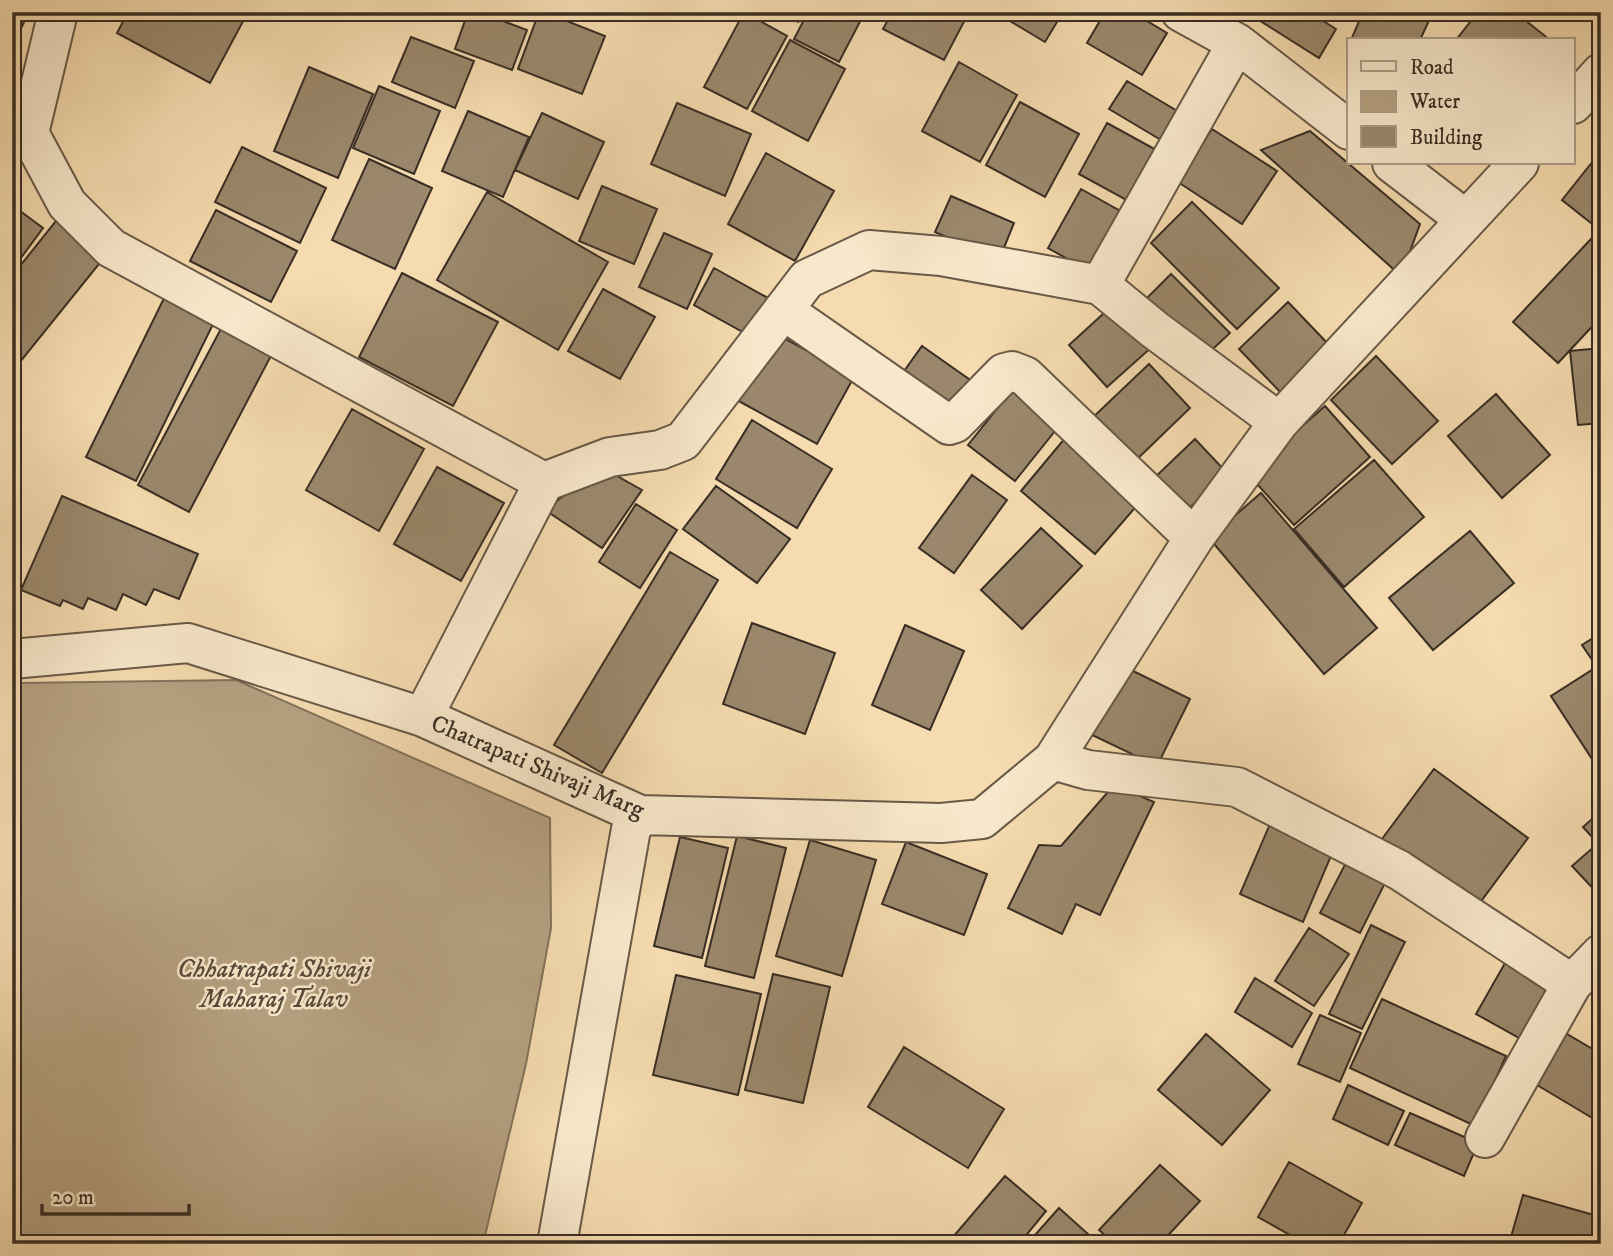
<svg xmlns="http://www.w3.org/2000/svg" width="1613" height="1256" font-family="'IM FELL DW Pica',serif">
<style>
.water{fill:#b5a080;stroke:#83725b;stroke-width:2}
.building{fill:#9b886c;stroke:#392e24;stroke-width:2}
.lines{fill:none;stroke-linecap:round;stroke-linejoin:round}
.minor-casing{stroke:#685947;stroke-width:42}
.minor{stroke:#f8e8cb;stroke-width:38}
.labels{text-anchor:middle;stroke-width:5;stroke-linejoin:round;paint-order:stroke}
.street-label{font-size:24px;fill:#392e24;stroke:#f8e8cb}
.water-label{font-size:26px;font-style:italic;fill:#584a3b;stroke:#f8e8cb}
</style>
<rect width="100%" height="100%" fill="#f5dbaf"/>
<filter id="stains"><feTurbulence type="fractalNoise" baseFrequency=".00286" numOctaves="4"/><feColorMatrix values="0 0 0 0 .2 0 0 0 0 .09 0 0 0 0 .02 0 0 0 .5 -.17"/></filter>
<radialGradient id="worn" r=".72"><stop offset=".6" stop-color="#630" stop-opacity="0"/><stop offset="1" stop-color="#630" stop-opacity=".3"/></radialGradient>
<path class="water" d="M236 680 550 818 551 928 526 1064 483 1244H12V687L20 683Z"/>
<path class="building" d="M12 12H29L12 47Z
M128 12H248L210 83 117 33Z
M468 12H479L527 30 512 70 455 49Z
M539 12H544L605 36 582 94 518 69Z
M744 12 787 36 747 109 704 87Z
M779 12H803L798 22Z
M808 12H865L839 62 794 39Z
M892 12H969L944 60 883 29Z
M995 12H1063L1045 42Z
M1105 12H1132L1167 33 1142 75 1087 43Z
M1261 12H1309L1336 29 1319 58 1257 19Z
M1363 12H1433L1420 40H1351Z
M1478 12H1515L1550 40H1456Z
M411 37 474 61 455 108 392 82Z
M790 40 845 69 808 141 752 111Z
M959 62 1017 95 980 162 922 131Z
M309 67 373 94 338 178 274 151Z
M1127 81 1184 115 1166 143 1109 109Z
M379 86 440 111 414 174 353 148Z
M1020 102 1079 134 1045 197 986 165Z
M677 103 751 134 725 196 651 164Z
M468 111 529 137 503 197 442 171Z
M542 113 604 142 578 199 515 170Z
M1107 123 1158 151 1130 202 1079 174Z
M1212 129 1277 171 1242 224 1178 182Z
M1310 131 1420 224 1401 276 1261 150Z
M242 147 326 188 300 243 215 202Z
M1601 151V231L1562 200Z
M766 153 834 191 795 261 728 224Z
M369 159 432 188 395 269 332 240Z
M602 186 657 209 634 264 579 241Z
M1081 189 1131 217 1098 276 1048 248Z
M487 192 608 262 558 350 437 280Z
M951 196 1014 223 999 260 935 232Z
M1192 202 1279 288 1237 329 1151 243Z
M12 205 43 228 12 270Z
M216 210 297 251 271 302 190 261Z
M60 216 107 254 12 372V276Z
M664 233 712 254 687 309 639 287Z
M1591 239 1601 248V317L1558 363 1513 322Z
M714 268 768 298 748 335 694 305Z
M402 273 498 322 453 406 359 357Z
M1171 274 1230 333 1202 359 1143 302Z
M603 289 655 317 620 379 568 351Z
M167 292 217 316 136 481 86 457Z
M1288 302 1332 348 1283 395 1239 349Z
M1114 304 1153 346 1107 387 1069 345Z
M224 323 274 350 189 512 138 485Z
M773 332 854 377 817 444 735 399Z
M922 346 976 384 951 420 897 381Z
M1601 348V423L1578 425 1570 351Z
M1376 356 1438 421 1392 464 1331 400Z
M1149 364 1190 408 1130 466 1088 422Z
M1016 385 1063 421 1015 481 968 445Z
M1496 394 1550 455 1502 498 1448 436Z
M1325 406 1370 457 1294 525 1248 474Z
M352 409 424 449 379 531 306 490Z
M752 420 832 469 797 528 716 479Z
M1071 431 1146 495 1095 554 1021 491Z
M1195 439 1227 473 1182 515 1150 482Z
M1374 460 1424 517 1344 587 1294 529Z
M437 467 504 503 461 581 394 544Z
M601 467 642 490 602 548 545 510Z
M972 475 1007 500 954 573 919 548Z
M716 486 790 539 757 583 683 529Z
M1261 493 1377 628 1324 674 1209 538Z
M62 496 198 554 179 599 154 589 146 605 123 594 116 610 88 598 83 609 63 600 60 606 21 590Z
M636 504 677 530 640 588 599 562Z
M1041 528 1082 566 1022 629 981 590Z
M1470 531 1514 583 1433 650 1389 598Z
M670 552 718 580 602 773 554 745Z
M752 623 835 653 805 734 723 704Z
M905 625 964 651 930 730 872 705Z
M1601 633V673L1582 645Z
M1121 665 1190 699 1157 766 1088 733Z
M1592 670 1601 684V757L1594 762 1551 696Z
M1434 769 1528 838 1473 912 1379 843Z
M1114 785 1154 802 1100 915 1076 904 1062 934 1008 908 1039 845 1061 846Z
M1601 811V847L1583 827Z
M1273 817 1336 844 1303 922 1240 894Z
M737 836 786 848 754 978 705 966Z
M680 837 728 848 702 958 654 946Z
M810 840 876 860 842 976 776 956Z
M906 842 987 874 964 935 882 904Z
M1596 845 1601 850V897L1572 866Z
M1351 853 1390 873 1360 933 1320 913Z
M1371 925 1405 942 1362 1029 1329 1014Z
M1309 928 1349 954 1314 1006 1275 981Z
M1509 956 1562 986 1530 1044 1476 1014Z
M773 974 830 987 803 1103 745 1090Z
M676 975 761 994 738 1095 653 1075Z
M1255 978 1312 1013 1292 1047 1235 1012Z
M1382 999 1506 1056 1475 1126 1350 1068Z
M1320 1015 1361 1033 1340 1082 1298 1064Z
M1562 1031 1601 1054V1119L1599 1122 1532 1082Z
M1206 1034 1270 1090 1222 1145 1158 1090Z
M904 1047 1004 1109 968 1168 868 1107Z
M1348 1085 1404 1111 1388 1145 1333 1119Z
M1410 1113 1478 1143 1464 1176 1395 1145Z
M1289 1162 1362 1203 1339 1244H1306L1258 1217Z
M1160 1165 1200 1201 1160 1244H1115L1099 1230Z
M1005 1176 1046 1211 1019 1244H947Z
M1523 1195 1601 1217 1599 1244H1509Z
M1059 1208 1099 1244H1027Z"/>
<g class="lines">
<g class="minor-casing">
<path id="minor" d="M58 12 29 133 67 204 111 248 544 482 610 457 660 450 683 441 807 279 869 250 941 256 1100 285 1155 330 1279 422
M1181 12 1237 43 1349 130
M1573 104 1601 73
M1392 163 1466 220
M1100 285 1237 43
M783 310 949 425 955 423 1004 373 1012 371 1025 376 1194 538
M12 659 188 643 423 717 640 815 941 823 982 819 1053 760 1194 538 1279 422 1519 163
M423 717 544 482
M1053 760 1088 770 1237 787 1399 870 1572 984
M1485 1138 1572 984 1601 954
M557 1244 631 829 640 815"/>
</g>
<use href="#minor" class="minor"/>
</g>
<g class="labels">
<g class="street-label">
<text transform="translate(538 766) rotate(23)" y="8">Chatrapati Shivaji Marg</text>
</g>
<g class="water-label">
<text x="274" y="977">Chhatrapati Shivaji<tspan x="274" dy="30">Maharaj Talav</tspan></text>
</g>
</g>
<rect width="1613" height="1256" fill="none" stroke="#f5dbaf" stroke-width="42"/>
<rect x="14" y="14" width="1585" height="1228" fill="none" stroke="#392e24" stroke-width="3.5"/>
<rect x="21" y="21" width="1571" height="1214" fill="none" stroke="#392e24" stroke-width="2"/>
<rect x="1347" y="38" width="228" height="126" fill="#f8e8cb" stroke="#ac9e88" stroke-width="2"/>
<rect x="1361" y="61" width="35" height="10" fill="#f8e8cb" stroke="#ac9e88" stroke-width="2"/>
<text x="1410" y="74" font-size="21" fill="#392e24">Road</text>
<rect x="1361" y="91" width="35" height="21" fill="#b5a080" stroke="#ac9e88" stroke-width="2"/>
<text x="1410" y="108" font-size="21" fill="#392e24">Water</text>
<rect x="1361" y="126" width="35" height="21" fill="#9b886c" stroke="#ac9e88" stroke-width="2"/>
<text x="1410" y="144" font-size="21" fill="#392e24">Building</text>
<path d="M42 1204v10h147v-10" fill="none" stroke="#392e24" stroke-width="3.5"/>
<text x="52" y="1204" font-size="21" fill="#392e24" stroke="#f8e8cb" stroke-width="5" paint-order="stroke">20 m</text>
<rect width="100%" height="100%" filter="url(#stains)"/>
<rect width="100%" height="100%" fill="url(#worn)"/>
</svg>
